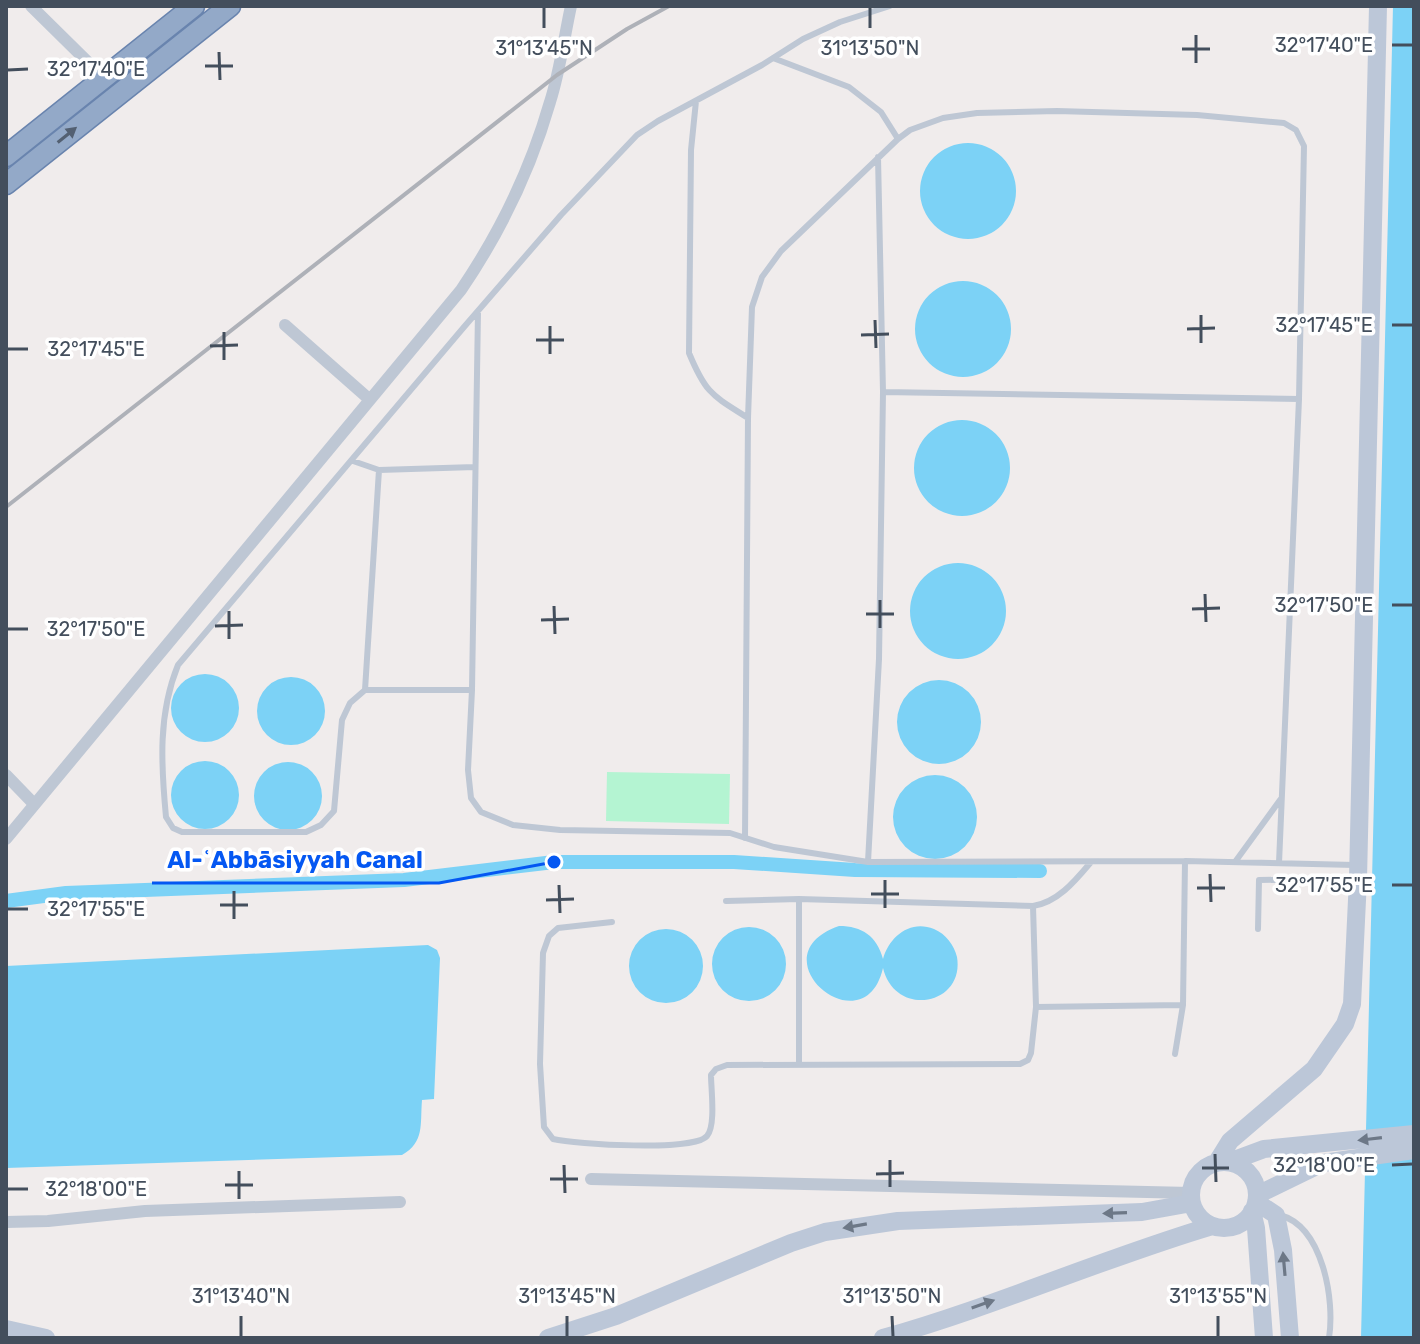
<svg xmlns="http://www.w3.org/2000/svg" width="1420" height="1344" font-family="Rubik,sans-serif">
<style>
.green{fill:#b4f4d2}
.water{fill:#7cd2f6}
.lines{fill:none;stroke-linecap:round;stroke-linejoin:round}
.canal{stroke:#7cd2f6;stroke-width:14}
.trunk-casing{stroke:#6984ae;stroke-width:23}
.service{stroke:#bec7d4;stroke-width:6}
.minor{stroke:#bec7d4;stroke-width:12}
.secondary{stroke:#bcc7d8;stroke-width:18}
.trunk{stroke:#93a9c8;stroke-width:20}
.rail{stroke:#aeb1b8;stroke-width:4}
.oneway{fill:#536072}
.oneway2{fill:#6d7887}
.ticks{fill:none;stroke:#434e5c;stroke-width:3}
.ticks-label{font-size:20px;text-anchor:middle;fill:#434e5c;stroke:#fff;stroke-width:7;stroke-linejoin:round;paint-order:stroke}
.leader{fill:none;stroke:#0457f2;stroke-width:3}
.callout-dot{fill:#0457f2;stroke:#fff;stroke-width:3}
.callout-label{font-size:24px;text-anchor:middle;font-weight:bold;fill:#0457f2;stroke:#fff;stroke-width:7;stroke-linejoin:round;paint-order:stroke}
</style>
<rect width="100%" height="100%" fill="#f0ecec"/>
<path class="green" d="M607 772 730 774 729 824 606 821Z"/>
<path class="water" d="M1393 6H1414V1338H1361Z
M920 191a48 48 0 1 1 96 0a48 48 0 1 1-96 0Z
M915 329a48 48 0 1 1 96 0a48 48 0 1 1-96 0Z
M914 468a48 48 0 1 1 96 0a48 48 0 1 1-96 0Z
M910 611a48 48 0 1 1 96 0a48 48 0 1 1-96 0Z
M171 708a34 34 0 1 1 68 0a34 34 0 1 1-68 0Z
M257 711a34 34 0 1 1 68 0a34 34 0 1 1-68 0Z
M897 722a42 42 0 1 1 84 0a42 42 0 1 1-84 0Z
M171 795a34 34 0 1 1 68 0a34 34 0 1 1-68 0Z
M254 796a34 34 0 1 1 68 0a34 34 0 1 1-68 0Z
M893 817a42 42 0 1 1 84 0a42 42 0 1 1-84 0Z
M839 926C862 926 877 936 883 959 889 937 910 919 934 929 946 934 954 945 957 957 965 1006 895 1018 883 968 864 1050 753 956 839 926Z
M712 964a37 37 0 1 1 74 0a37 37 0 1 1-74 0Z
M629 966a37 37 0 1 1 74 0a37 37 0 1 1-74 0Z
M428 945 437 950 440 958 434 1099 422 1100C420 1124 425 1142 402 1155L6 1168V966Z"/>
<g class="lines">
<path class="canal" d="M6 901 66 893 404 880 554 862H734L855 870 1040 871"/>
<g class="trunk-casing">
<path id="trunk" d="M6 156 194 6
M6 184 230 6"/>
</g>
<path class="service" d="M773 58 849 87 881 112 898 139
M696 101 691 150 689 353C706 394 712 395 748 418
M478 311 472 690 468 770 471 798 481 812 513 825 560 830 730 833 774 847 868 862 1185 861 1355 865
M883 392 1299 399
M353 461 379 470 475 467
M365 690 379 470
M472 690H365L350 703 342 720 334 811 321 825 306 832H182L173 828 166 817C161 764 158 714 178 665L464 327 561 215 637 135 658 121 762 65 803 39 840 22 890 6
M745 838 748 418 752 307 762 277 781 251 898 139 910 130 943 118 977 113 1057 111 1197 115 1284 123 1296 130 1304 146 1299 399 1279 863
M868 862 879 659 883 392 878 157
M1235 862 1280 800
M726 901 799 899
M1033 906 1036 1007
M612 922 558 928 549 936 543 953 540 1064 544 1127 553 1139C575 1144 694 1152 707 1136 716 1126 711 1089 711 1075L716 1069 727 1065 1020 1064 1028 1060 1031 1053 1036 1007 1183 1005 1185 861
M1258 929 1259 880 1355 879
M1175 1054 1183 1005
M799 1063V899L1033 906C1058 902 1075 881 1091 862
M1280 1215C1323 1227 1335 1300 1329 1338"/>
<path class="minor" d="M31 6 104 78
M285 325 369 399
M6 775 34 804
M6 839 461 290C499 234 531 168 550 102 560 71 564 38 571 6
M591 1179 1191 1193
M6 1222 48 1221 145 1211 400 1202"/>
<path class="secondary" d="M1191 1195a33 33 0 1 1 66 0a33 33 0 1 1-66 0Z
M1217 1162 1230 1141 1314 1069 1345 1024 1352 1004 1358 879 1378 6
M1229 1162 1264 1149 1414 1134
M1257 1195 1323 1163 1414 1150
M1256 1202 1276 1215 1283 1250 1290 1338
M1252 1211 1256 1228 1264 1338
M6 1329 46 1338
M548 1338 616 1316 791 1243 825 1232 898 1221 1142 1212 1192 1203
M883 1338C994 1307 1101 1259 1212 1226"/>
<use href="#trunk" class="trunk"/>
<path class="rail" d="M6 507 557 75 627 29 669 6"/>
</g>
<defs><path id="oneway-solid" d="M-6-.8H1V-3.2L6.5 0L1 3.2V.8H-6Z" transform="scale(2)"/></defs>
<use class="oneway" href="#oneway-solid" transform="translate(67 135) rotate(-39)"/>
<g class="oneway2">
<use href="#oneway-solid" transform="translate(1370 1139) rotate(173)"/>
<use href="#oneway-solid" transform="translate(1115 1213) rotate(178)"/>
<use href="#oneway-solid" transform="translate(855 1226) rotate(170)"/>
<use href="#oneway-solid" transform="translate(1284 1264) rotate(-95)"/>
<use href="#oneway-solid" transform="translate(983 1304) rotate(-19)"/>
</g>
<path class="ticks" d="M544 8V28M870 8V28M1196 35V63M1392 45H1412M1182 49H1210M219 52 220 80M205 66H233M8 70 28 69M1201 315V343M875 320 876 348M1392 325H1412M550 326V354M1187 329 1215 328M224 332V360M861 335 889 334M536 340H564M210 346 238 345M8 349H28M1205 594 1206 622M880 600V628M1392 605H1412M554 606 555 634M1192 609 1220 608M229 611V639M866 614H894M541 620 569 619M215 626 243 625M8 629H28M1210 874 1211 902M885 880V908M559 885 560 913M1392 885H1412M1197 888H1225M234 891V919M871 894H899M546 900 574 899M220 905H248M8 909H28M1215 1154 1216 1182M890 1160V1187M564 1165 565 1193M1392 1165 1412 1164M1202 1168H1229M239 1171V1199M876 1174 904 1173M550 1179H578M225 1185H253M8 1189H28M241 1316V1336M567 1316V1336M892 1316 893 1336M1218 1316V1336"/>
<g class="ticks-label">
<text x="1324" y="52">32°17'40"E</text>
<text x="544" y="55">31°13'45"N</text>
<text x="870" y="55">31°13'50"N</text>
<text x="96" y="76">32°17'40"E</text>
<text x="1324" y="332">32°17'45"E</text>
<text x="96" y="356">32°17'45"E</text>
<text x="1324" y="612">32°17'50"E</text>
<text x="96" y="636">32°17'50"E</text>
<text x="1324" y="892">32°17'55"E</text>
<text x="96" y="916">32°17'55"E</text>
<text x="1324" y="1172">32°18'00"E</text>
<text x="96" y="1196">32°18'00"E</text>
<text x="241" y="1303">31°13'40"N</text>
<text x="567" y="1303">31°13'45"N</text>
<text x="892" y="1303">31°13'50"N</text>
<text x="1218" y="1303">31°13'55"N</text>
</g>
<path class="leader" d="M554 862L439 883H152"/>
<circle class="callout-dot" cx="554" cy="862" r="8"/>
<g class="callout-label">
<text x="295" y="868">Al-ʿAbbāsiyyah Canal</text>
</g>
<rect width="1420" height="1344" fill="none" stroke="#434e5c" stroke-width="16"/>
</svg>
